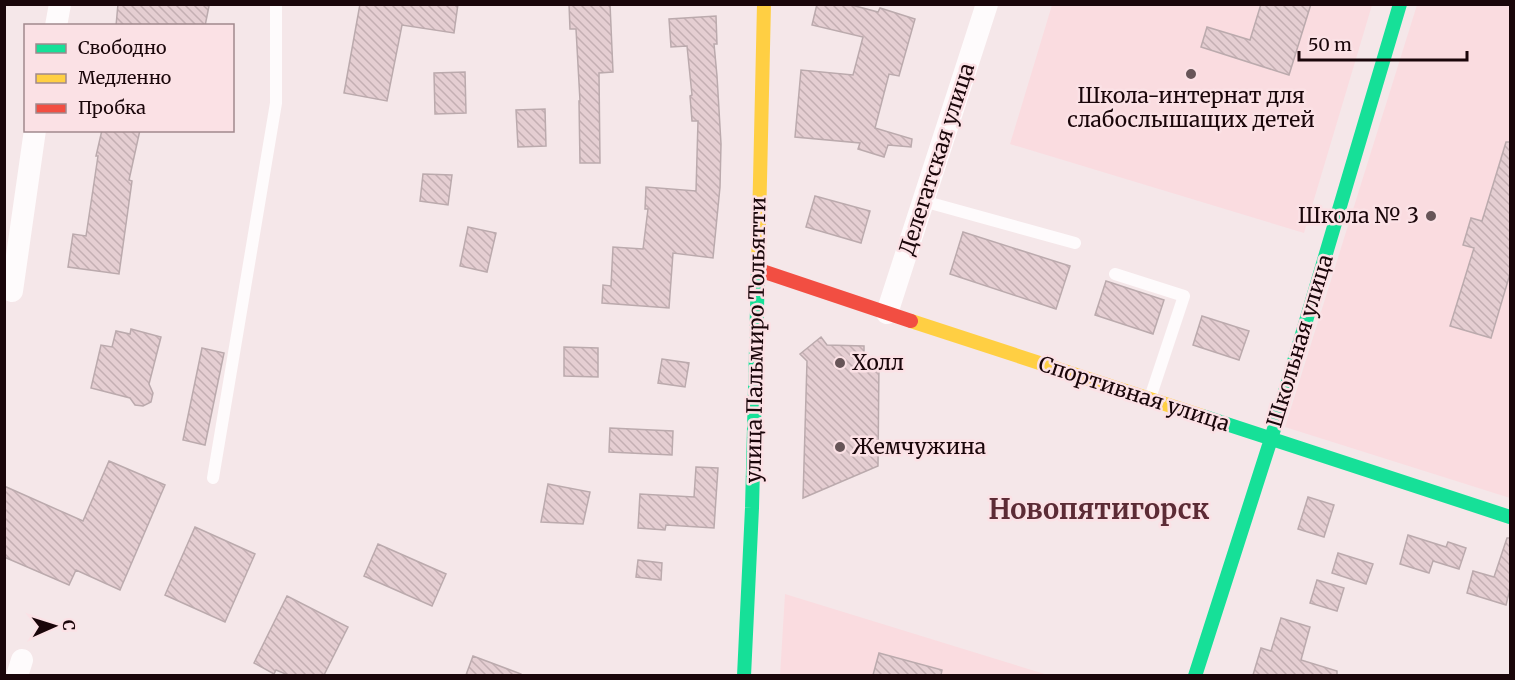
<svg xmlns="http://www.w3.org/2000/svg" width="1515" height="680" font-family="Merriweather,serif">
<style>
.built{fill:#fadce0}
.building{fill:url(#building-back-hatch);stroke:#bbaaad;stroke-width:1.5}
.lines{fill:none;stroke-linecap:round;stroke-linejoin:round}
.lane{stroke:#fefbfc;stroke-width:12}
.street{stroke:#fefbfc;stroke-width:22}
.fast{stroke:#16e098;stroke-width:14}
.slow{stroke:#ffcf43;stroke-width:14}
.jam{stroke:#f24e42;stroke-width:14}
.poi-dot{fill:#675558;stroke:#fbe1e5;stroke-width:2}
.labels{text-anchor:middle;stroke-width:5;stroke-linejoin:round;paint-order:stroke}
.poi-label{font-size:21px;fill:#1a060a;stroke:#fbe1e5;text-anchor:start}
.street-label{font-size:21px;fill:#1a060a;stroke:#fbe1e5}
.district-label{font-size:27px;font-weight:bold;fill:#5c2b35;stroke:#fbe1e5}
</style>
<defs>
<pattern id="building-back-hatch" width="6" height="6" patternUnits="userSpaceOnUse" patternTransform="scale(1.5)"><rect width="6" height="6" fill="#e5ced2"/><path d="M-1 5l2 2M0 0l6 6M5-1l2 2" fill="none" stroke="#c4afb3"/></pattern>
</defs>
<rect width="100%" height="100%" fill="#f5e7e9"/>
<path class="built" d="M1052 5H1372L1304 233 1010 144Z
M1417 5H1510V498L1285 427Z
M785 594 1048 675 780 676Z"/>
<path class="building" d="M118 4H199L209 6 205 26H116Z
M360 4H458L454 33 402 25 387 101 344 93Z
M569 4H610L613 72 599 73 600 163H580L579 101H580L576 29H570Z
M817 4H848L878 12 880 8 915 19 899 76 889 74 875 128 912 139 911 147 888 145 884 157 858 149 860 143 795 137 801 70 853 75 863 37 812 25Z
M1261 4H1311L1289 75 1201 47 1207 27 1250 40Z
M716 16 717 44H714L717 76 721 144 720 187 713 258 673 253 669 308 602 303 603 285 611 286 613 247 643 249 648 209H645L646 187 696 191 698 121H692L690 96 692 95 687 46 671 47 669 19Z
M465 72 466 113 435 114 434 73Z
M545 109 546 146 518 147 516 110Z
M102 130H140L129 180 132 181 119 274 68 267 73 234 86 236 98 156H96Z
M1506 142H1510V274L1491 338 1450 326 1474 248 1463 245 1471 218 1482 221Z
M423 174 452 175 448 205 420 201Z
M815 196 870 211 861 243 806 227Z
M468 227 496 233 487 272 460 266Z
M963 232 1070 266 1056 309 950 274Z
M1106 281 1164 300 1153 334 1095 315Z
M1202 316 1249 331 1239 360 1193 345Z
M131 329 161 337 149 384 153 393 151 402 143 406 135 405 130 398 91 388 101 345 112 347 116 331 130 334Z
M821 337 827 345 864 346V360L879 361 878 466 803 498 807 361 800 354Z
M564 347 598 348V377L564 376Z
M202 348 224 353 205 445 183 440Z
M662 359 689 363 685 387 658 383Z
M610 428 673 431 672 455 609 452Z
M109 461 165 485 120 590 76 570 69 585 4 557V486L83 521Z
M696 467 718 468 714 528 666 525 665 530 638 528 640 494 694 497Z
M548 484 590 492 583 524 541 522Z
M1308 497 1334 505 1324 537 1298 529Z
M195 527 255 554 225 622 165 595Z
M1408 535 1446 547 1448 542 1466 548 1459 569 1433 561 1429 573 1400 564Z
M1507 538H1510V589L1506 605 1467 593 1473 571 1494 577Z
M378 544 446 574 432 606 364 576Z
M1338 553 1373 564 1366 584 1332 573Z
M638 560 662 563 661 580 636 577Z
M1317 580 1344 588 1337 611 1310 603Z
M287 596 348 627 324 675H288L276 670 274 674 254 663Z
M1281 618 1310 627 1301 660 1337 671V675H1253L1261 648 1271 651Z
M879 653 942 670 941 675H873Z
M473 656 521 674V675H466Z"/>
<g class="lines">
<path class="lane" d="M923 201 1075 243
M1115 274 1184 296 1150 398
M213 478 276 103V4"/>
<path class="street" d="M56 26 60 4
M12 291 35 130
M887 313 987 4
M17 676 22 660"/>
<path class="fast" d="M1202 416 1510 517
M744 676 752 508 758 268
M1195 676 1271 439 1400 4"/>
<path class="slow" d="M758 268 764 4
M911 321 1202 416"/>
<path class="jam" d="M759 270 911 321"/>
</g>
<g class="poi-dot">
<circle cx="1191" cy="74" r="6"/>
<circle cx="1431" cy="216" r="6"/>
<circle cx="840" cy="363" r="6"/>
<circle cx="840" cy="447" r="6"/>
</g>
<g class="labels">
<g class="poi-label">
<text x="1191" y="103" text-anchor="middle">Школа-интернат для<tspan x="1191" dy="24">слабослышащих детей</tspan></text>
<text x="1419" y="223" text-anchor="end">Школа № 3</text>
<text x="852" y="370">Холл</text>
<text x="852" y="454">Жемчужина</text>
</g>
<g class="street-label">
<text transform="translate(937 159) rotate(-72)" y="7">Делегатская улица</text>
<text transform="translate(756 340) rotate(-89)" y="7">улица Пальмиро Тольятти</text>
<text transform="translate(1300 341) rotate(-73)" y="7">Школьная улица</text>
<text transform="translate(1134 394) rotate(18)" y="7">Спортивная улица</text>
</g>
<g class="district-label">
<text x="1099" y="519">Новопятигорск</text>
</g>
</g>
<rect width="1515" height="680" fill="none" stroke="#1a060a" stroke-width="12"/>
<rect x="24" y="24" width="210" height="108" fill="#fbe1e5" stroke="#a1898d" stroke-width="1.5"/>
<rect x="36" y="44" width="30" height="9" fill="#16e098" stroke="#a1898d" stroke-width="1.5"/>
<text x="78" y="54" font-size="18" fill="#1a060a">Свободно</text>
<rect x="36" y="74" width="30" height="9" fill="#ffcf43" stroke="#a1898d" stroke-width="1.5"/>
<text x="78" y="84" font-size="18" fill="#1a060a">Медленно</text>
<rect x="36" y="104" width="30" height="9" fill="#f24e42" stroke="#a1898d" stroke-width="1.5"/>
<text x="78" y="114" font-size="18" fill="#1a060a">Пробка</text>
<g transform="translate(54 626) rotate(87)" stroke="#fbe1e5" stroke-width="4.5" paint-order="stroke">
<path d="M0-4.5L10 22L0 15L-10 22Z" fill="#1a060a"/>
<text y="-9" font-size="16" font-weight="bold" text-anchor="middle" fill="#1a060a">С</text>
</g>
<path d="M1299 51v9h168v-9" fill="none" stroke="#1a060a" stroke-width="3"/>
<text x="1308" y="51" font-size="18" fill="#1a060a" stroke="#fbe1e5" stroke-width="4.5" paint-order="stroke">50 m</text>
</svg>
